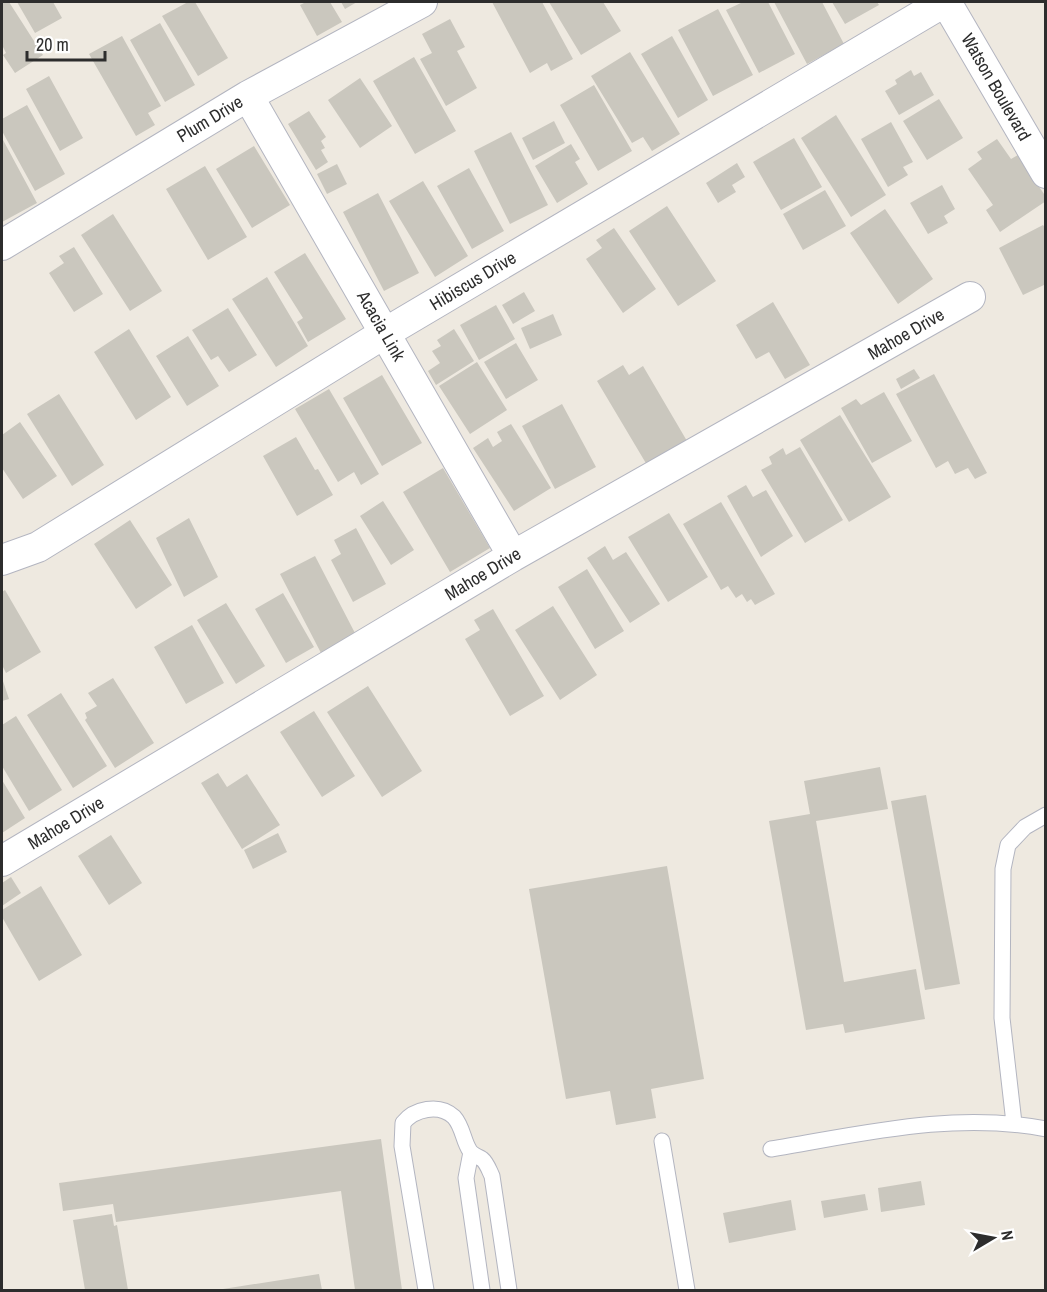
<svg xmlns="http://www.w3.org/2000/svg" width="1047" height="1292" font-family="'Archivo Narrow',sans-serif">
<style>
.building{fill:#cac7be}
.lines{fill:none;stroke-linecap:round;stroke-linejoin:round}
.lane-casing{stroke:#b3b5c0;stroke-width:17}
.street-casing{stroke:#b3b5c0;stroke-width:32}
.lane{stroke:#fff;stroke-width:15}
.street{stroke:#fff;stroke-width:30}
.labels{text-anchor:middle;stroke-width:5;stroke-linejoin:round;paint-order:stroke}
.street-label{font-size:18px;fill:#2d2d2d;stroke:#fff}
</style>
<rect width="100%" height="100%" fill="#eee9e0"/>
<path class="building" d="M2 2H9L43 55 15 73 3 55 6 53 2 45Z
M17 2H53L62 18 35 33Z
M188 2H195L228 58 198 76 162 16Z
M306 2H330L342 22 317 36 300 5Z
M341 2H357L345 9Z
M492 2H542L573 59 551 71 547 63 530 73Z
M549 2H603L621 31 581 55Z
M743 2H768L795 54 759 73 726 10Z
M774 2H822L844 44 807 64Z
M832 2H877L879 5 845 24Z
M718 9 753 75 713 96 678 30Z
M450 19 465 47 457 51 477 88 446 106 420 59 432 53 422 34Z
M160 23 195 85 165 102 130 40Z
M122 36 161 106 148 113 155 125 136 136 89 54Z
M672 36 708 100 678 118 641 54Z
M630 52 680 134 652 151 643 137 632 143 591 76Z
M414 57 456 131 415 154 373 81Z
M911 70 914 76 921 72 934 95 899 115 885 91 897 84 895 80Z
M49 76 83 138 60 151 26 89Z
M360 78 392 126 360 148 328 100Z
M594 85 632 151 598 171 560 105Z
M939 99 963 138 927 160 903 121Z
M27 105 65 174 35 191 2 131V119Z
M309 111 326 137 321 141 325 148 321 150 328 162 316 170 288 124Z
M836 115 886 195 851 217 801 138Z
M554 121 565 143 533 160 522 138Z
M891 122 913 162 903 167 908 175 888 187 861 139Z
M511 132 548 205 510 224 474 151Z
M2 138 37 203 2 222Z
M794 138 822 187 781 210 753 162Z
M997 139 1011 159 1018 155 1046 197V201L1000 232 986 210 993 205 968 169 982 159 977 152Z
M571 144 580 159 575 162 588 184 557 203 535 166Z
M254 146 290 205 252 228 216 169Z
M737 163 745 177 732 185 736 192 718 203 706 183Z
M337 164 347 184 327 194 317 174Z
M205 166 247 237 208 260 166 189Z
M469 168 504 231 472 249 437 186Z
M423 181 468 256 435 277 389 201Z
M942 185 955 209 944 216 948 223 928 234 910 203Z
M825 190 846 226 803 250 783 214Z
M378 193 419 273 384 291 343 212Z
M667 206 716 281 678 306 629 231Z
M885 209 933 279 898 304 850 233Z
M113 214 162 291 130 311 81 235Z
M1043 225 1046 229V284L1023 295 999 248Z
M614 228 656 289 623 313 586 259 602 248 596 240Z
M74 247 103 294 74 312 49 273 64 263 59 256Z
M305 253 346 319 308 342 297 322 303 318 274 272Z
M267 277 308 346 276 367 232 299Z
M524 292 535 311 513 324 502 305Z
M773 302 810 365 785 379 769 352 756 359 736 325Z
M496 305 515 339 479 360 460 325Z
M228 308 257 355 229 372 218 356 211 360 192 330Z
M553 314 562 335 530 349 521 328Z
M129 329 171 397 136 420 94 352Z
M454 329 474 361 436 385 428 371 440 363 432 351 441 346 437 340Z
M188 336 219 386 187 406 156 356Z
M516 343 538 380 506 399 484 362Z
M477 362 507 410 470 434 439 386Z
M623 365 629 375 643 366 687 441 647 465 597 381Z
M914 369 920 378 901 389 896 379Z
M934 374 987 473 975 479 968 468 955 474 948 461 936 468 896 394Z
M382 375 422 443 382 466 343 398Z
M329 389 379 474 361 485 354 472 338 482 295 409Z
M884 392 912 441 872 463 841 408 856 399 861 405Z
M59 394 104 465 72 486 27 414Z
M562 404 596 467 555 489 522 426Z
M840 415 891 497 849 522 800 440Z
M20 422 57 476 23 499 2 468V435Z
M511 424 551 488 514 511 473 448 488 438 493 447 502 441 497 432Z
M296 437 315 470 318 469 333 495 297 516 263 456Z
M800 447 843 520 805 543 761 470 772 464 769 457 783 448 786 455Z
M443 468 490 548 450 572 403 492Z
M746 485 753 497 766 490 793 536 761 557 727 496Z
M383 501 414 550 391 565 360 516Z
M721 502 775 594 755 605 751 599 747 602 742 594 736 598 728 586 721 590 683 524Z
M669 513 708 577 668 602 628 537Z
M189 518 218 577 184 597 156 538Z
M130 520 172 585 136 609 94 544Z
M356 528 386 584 353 602 331 560 341 554 334 540Z
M605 546 613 560 626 552 660 604 630 623 587 558Z
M315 556 356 635 321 653 280 574Z
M587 569 624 631 595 649 558 587Z
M5 590 41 652 6 673 2 665V592Z
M283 593 314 647 286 663 255 609Z
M226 603 265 666 236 684 197 620Z
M553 606 597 675 560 700 515 630Z
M493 609 544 696 510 716 465 639 480 630 474 620Z
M192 625 224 683 186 704 154 647Z
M2 678 9 699 2 701Z
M113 678 154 743 115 768 85 720 87 718 85 713 97 706 88 693Z
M368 686 422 771 382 797 327 712Z
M61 693 107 766 73 788 27 715Z
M314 711 355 776 322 797 280 732Z
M16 716 62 790 29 811 2 766V725Z
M880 767 888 809 816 821 844 982 916 969 925 1019 845 1033 843 1024 806 1030 769 821 810 814 804 781Z
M218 773 227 787 247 774 280 825 242 849 201 783Z
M2 780 25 818 2 833Z
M926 795 960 984 925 990 891 801Z
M278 833 287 852 253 869 244 850Z
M111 835 142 883 109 905 78 856Z
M667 866 704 1079 651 1089 656 1118 616 1125 610 1091 566 1099 529 889Z
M11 877 21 893 2 906V883Z
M41 886 82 955 39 981 2 917V910Z
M381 1139 402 1290H355L341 1191 116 1222 113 1204 63 1211 59 1183Z
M921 1181 925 1205 881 1212 878 1188Z
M865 1194 868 1210 824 1218 821 1201Z
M791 1200 796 1230 729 1243 723 1213Z
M112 1214 114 1226 117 1225 128 1290H85L73 1220Z
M319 1274 322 1290H223V1289Z"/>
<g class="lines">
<g class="lane-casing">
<path id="lane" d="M1014 1123 1002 1018 1003 869 1008 845 1025 827 1046 815
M662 1141 687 1290
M771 1149C862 1134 954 1111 1046 1129
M471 1152 466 1178 482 1290
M426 1290 402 1146 403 1123C414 1109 439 1103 454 1117 463 1127 463 1141 470 1151 473 1155 479 1157 482 1159 487 1163 489 1170 492 1176L509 1290"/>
</g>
<g class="street-casing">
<path id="street" d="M946 2 1046 173
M248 96 513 556
M2 245 248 96 422 2
M2 560 38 547 385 333 944 2
M2 861 513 556 970 297"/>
</g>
<use href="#lane" class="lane"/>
<use href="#street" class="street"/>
</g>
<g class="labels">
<g class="street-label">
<text transform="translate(996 87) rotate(60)" y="6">Watson Boulevard</text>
<text transform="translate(210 119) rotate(-31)" y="6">Plum Drive</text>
<text transform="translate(473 281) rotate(-31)" y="6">Hibiscus Drive</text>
<text transform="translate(381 326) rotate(60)" y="6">Acacia Link</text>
<text transform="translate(906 334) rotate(-30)" y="6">Mahoe Drive</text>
<text transform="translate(483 574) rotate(-31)" y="6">Mahoe Drive</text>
<text transform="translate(66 823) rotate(-31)" y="6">Mahoe Drive</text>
</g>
</g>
<rect width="1047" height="1292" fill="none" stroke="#2d2d2d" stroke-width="6"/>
<g transform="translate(993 1238) rotate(80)" stroke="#ffffff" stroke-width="4.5" paint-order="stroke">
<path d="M0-4.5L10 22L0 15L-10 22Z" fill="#2d2d2d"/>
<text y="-9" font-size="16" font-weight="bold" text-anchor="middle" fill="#2d2d2d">N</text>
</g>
<path d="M27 51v9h78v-9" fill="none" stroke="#2d2d2d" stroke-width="3"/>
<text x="36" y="51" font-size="18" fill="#2d2d2d" stroke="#ffffff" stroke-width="4.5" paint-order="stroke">20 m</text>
</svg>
